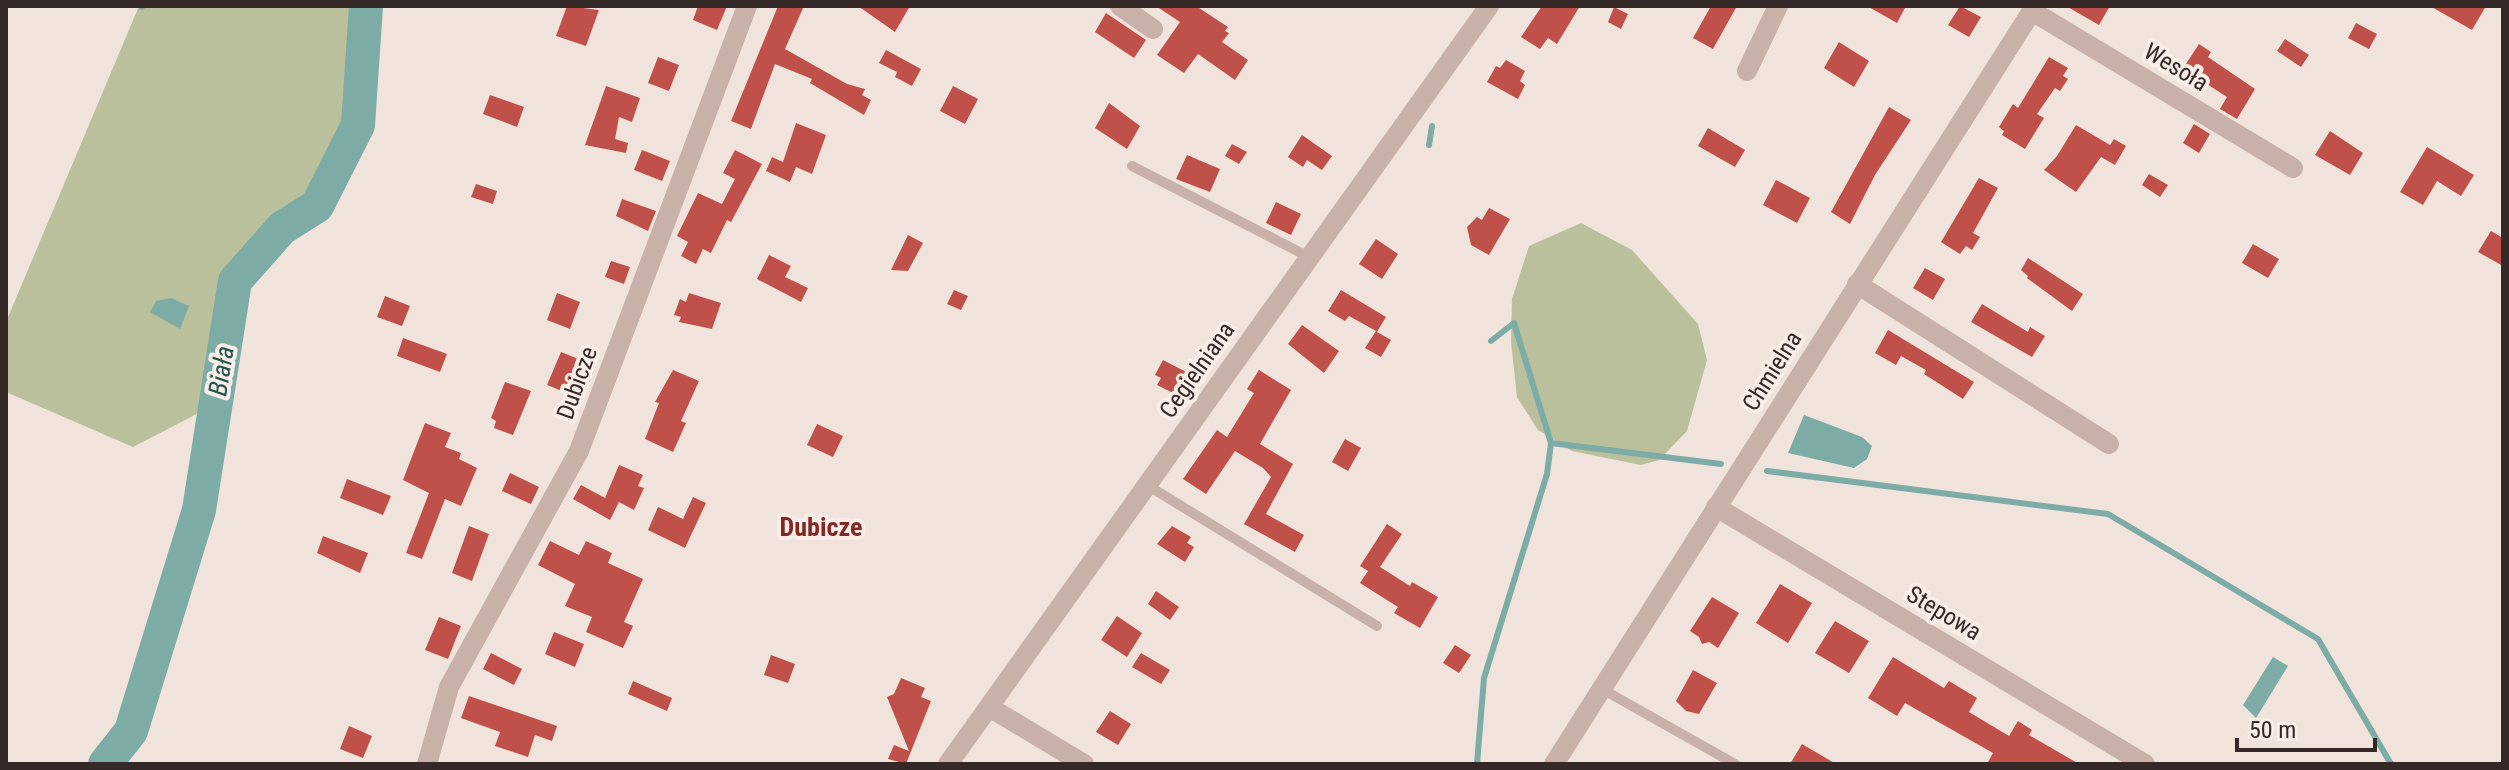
<svg xmlns="http://www.w3.org/2000/svg" width="2509" height="770" font-family="'Roboto Condensed',sans-serif">
<style>
.green{fill:#babf9c}
.water{fill:#7caca5}
.lines{fill:none;stroke-linecap:round;stroke-linejoin:round}
.stream{stroke:#7caca5;stroke-width:6}
.river{stroke:#7caca5;stroke-width:34}
.building{fill:#c0504a}
.service{stroke:#c8b1a8;stroke-width:10}
.minor{stroke:#c8b1a8;stroke-width:20}
.tertiary{stroke:#c8b1a8;stroke-width:20}
.labels{text-anchor:middle;stroke-width:8;stroke-linejoin:round;paint-order:stroke}
.street-label{font-size:24px;fill:#352928;stroke:#f8ede7}
.water-label{font-size:26px;font-style:italic;fill:#20544e;stroke:#f8ede7}
.neighbourhood-label{font-size:26px;font-weight:bold;fill:#802925;stroke:#f8ede7}
</style>
<rect width="100%" height="100%" fill="#f0e3db"/>
<path class="green" d="M139 6H366L358 125 317 206 282 228 235 281 216 404 133 447 6 392V322Z
M1581 223 1632 250 1698 324 1707 360 1687 431 1659 460 1641 465 1572 451 1538 430 1517 397 1511 342 1512 299 1529 246Z"/>
<path class="water" d="M171 298 189 306 180 329 150 312 156 301Z
M1804 415 1862 437 1872 446 1867 459 1854 468 1788 453Z
M2273 657 2288 666 2256 718 2243 705Z"/>
<g class="lines">
<path class="stream" d="M142 7V6
M1429 145 1432 126
M1551 443 1721 464
M1767 471 2108 514 2318 639 2391 764
M1477 764 1484 678 1547 474 1551 443 1514 323 1491 341"/>
<path class="river" d="M105 764 131 731 199 510 235 281 282 228 317 206 358 125 366 6"/>
</g>
<path class="building" d="M567 6 599 10 586 46 556 36Z
M698 6H727L717 30 693 20Z
M778 6H804L785 49 847 84 865 89 862 95 871 100 864 115 810 83 812 79 775 64 751 129 731 121Z
M858 6H910L895 32Z
M1156 6H1196L1228 27 1225 31 1229 33 1222 42 1248 60 1235 80 1198 54 1184 73 1157 55 1180 22Z
M1542 6H1580L1557 44 1548 38 1540 49 1521 37Z
M1711 6H1737L1713 49 1693 38Z
M1867 6H1906L1897 23Z
M1960 6 1981 17 1969 37 1948 25Z
M2066 6H2110L2099 25Z
M2430 6H2486L2472 30Z
M1614 7 1628 14 1621 29 1608 22Z
M1106 13 1146 40 1134 58 1095 32Z
M2356 23 2377 34 2369 49 2348 38Z
M2285 39 2309 55 2301 67 2277 51Z
M1839 42 1869 61 1854 87 1824 68Z
M2199 44 2211 52 2208 57 2255 89 2237 119 2220 109 2227 97 2196 77 2193 81 2180 73Z
M886 50 921 69 912 86 895 77 897 72 879 63Z
M658 57 679 65 669 91 648 83Z
M2049 57 2068 68 2063 76 2068 79 2060 91 2055 88 2037 114 2044 118 2025 149 2002 135 2004 131 1999 127 2013 104 2018 108Z
M1506 60 1525 71 1520 81 1525 85 1518 99 1487 82 1496 66 1500 68Z
M606 86 640 98 632 122 619 117 615 139 628 143 626 153 585 145Z
M953 86 978 99 965 124 940 111Z
M490 95 524 107 517 127 483 114Z
M1109 103 1140 126 1127 149 1095 128Z
M1889 107 1911 120 1875 175 1850 224 1831 212Z
M796 123 826 135 812 174 796 167 790 182 766 171 772 157 783 162Z
M2194 124 2210 134 2199 153 2183 143Z
M2076 125 2110 145 2114 139 2126 146 2115 165 2101 157 2076 192 2044 170 2057 156Z
M1708 128 1745 150 1735 167 1698 146Z
M2330 131 2363 153 2350 175 2315 155Z
M1302 135 1332 156 1322 170 1307 160 1303 167 1288 157Z
M1232 144 1247 152 1239 164 1225 156Z
M2427 147 2474 175 2461 196 2437 181 2423 205 2400 192Z
M642 150 670 161 662 181 634 170Z
M735 150 762 164 731 222 727 220 711 253 703 249 696 264 681 256 688 242 677 236 698 193 722 204 735 179 723 173Z
M1187 155 1220 169 1210 192 1176 179Z
M2149 174 2168 185 2160 197 2142 185Z
M1979 178 1998 188 1973 233 1980 237 1972 250 1966 246 1960 254 1941 242Z
M1776 180 1810 198 1797 223 1763 205Z
M476 184 497 191 493 204 471 197Z
M622 199 656 211 648 231 616 216Z
M1276 202 1301 214 1291 235 1266 223Z
M1489 208 1510 219 1489 255 1471 245 1467 227 1477 217 1482 220Z
M2491 231 2503 238V266L2478 252Z
M908 235 923 243 908 271 891 270Z
M1376 239 1398 254 1382 279 1359 264Z
M2253 244 2279 259 2268 278 2242 263Z
M769 255 791 266 785 277 808 288 801 302 757 279Z
M2028 258 2083 294 2072 311 2027 278 2028 276 2021 270Z
M611 261 630 267 624 284 605 277Z
M1925 268 1945 279 1933 300 1913 288Z
M954 290 968 296 961 310 947 304Z
M1341 290 1386 317 1377 332 1391 340 1381 357 1365 348 1376 331 1349 316 1345 321 1328 311Z
M557 293 580 302 570 329 547 320Z
M689 293 721 303 712 329 679 322 681 317 674 315 680 299 686 302Z
M385 296 410 306 402 326 377 317Z
M1982 304 2028 332 2030 327 2045 336 2032 357 1971 322Z
M1302 325 1339 351 1324 373 1288 344Z
M1888 330 1974 382 1963 399 1924 374 1926 370 1901 356 1896 365 1875 353Z
M403 338 447 354 440 372 397 356Z
M561 352 596 366 582 399 547 385Z
M1163 360 1190 374 1179 396 1157 385 1161 378 1155 375Z
M673 370 699 381 681 421 686 423 673 452 645 439 659 403 655 402Z
M1259 370 1291 390 1260 444 1293 464 1266 514 1304 535 1295 552 1244 524 1271 477 1263 468 1235 451 1206 494 1183 479 1217 430 1227 437 1254 393 1247 389Z
M505 382 531 391 513 435 494 428 496 421 491 418Z
M425 423 451 433 445 447 461 453 459 459 477 468 461 506 445 499 422 559 406 553 429 493 403 480Z
M817 424 843 436 833 457 807 445Z
M1345 439 1361 448 1348 471 1332 462Z
M619 465 643 475 638 486 644 488 634 510 619 502 610 520 573 499 581 485 605 498Z
M510 473 539 487 531 504 502 491Z
M347 479 391 496 383 515 340 498Z
M693 497 706 503 685 548 648 530 658 507 683 519Z
M1387 524 1402 534 1380 567 1410 586 1412 582 1438 597 1420 628 1394 613 1398 607 1360 583 1368 571 1360 566Z
M469 526 489 534 472 581 452 573Z
M1172 526 1191 537 1187 543 1194 547 1185 562 1157 544Z
M323 536 368 553 360 573 317 553Z
M550 541 579 555 586 541 612 553 608 563 643 579 624 622 633 626 623 648 586 632 592 617 565 606 575 584 538 565Z
M1780 584 1812 603 1788 643 1756 623Z
M1156 591 1179 607 1170 620 1148 604Z
M1712 597 1739 613 1718 648 1709 642 1702 644 1699 637 1690 631Z
M1117 616 1142 633 1127 657 1101 640Z
M439 617 461 626 448 659 425 650Z
M1835 621 1869 641 1849 673 1815 653Z
M554 632 584 644 575 667 545 654Z
M1455 645 1471 655 1459 673 1443 663Z
M491 653 522 669 514 685 483 669Z
M1141 653 1170 670 1161 684 1132 667Z
M771 655 795 664 788 683 764 675Z
M1893 657 1944 688 1949 681 1977 698 1969 712 2009 736 2018 721 2032 730 2029 735 2079 764H1987L1993 753 1905 703 1897 716 1868 698Z
M1693 670 1717 683 1699 714 1686 711 1676 701Z
M901 678 925 688 921 697 931 701 906 764 888 759 894 745 909 751 887 697 894 694Z
M633 681 672 698 667 711 628 694Z
M469 696 557 726 552 741 535 735 528 757 495 746 500 732 461 718Z
M1110 711 1131 724 1118 745 1096 732Z
M349 726 372 736 363 758 340 749Z
M1802 744 1836 764H1790Z"/>
<g class="lines">
<path class="service" d="M1132 166 1309 257
M1147 485 1377 626
M1602 689 1735 764"/>
<path class="minor" d="M1120 6 1153 29
M2032 11 2293 168
M1747 71 1778 6
M1857 284 2109 444
M1716 507 2145 764
M989 707 1084 764
M427 764 449 687 579 451 747 6
M948 764 1489 6"/>
<path class="tertiary" d="M1554 764 2035 6"/>
</g>
<g class="labels">
<g class="street-label">
<text transform="translate(2176 67) rotate(31)" y="8">Wesoła</text>
<text transform="translate(1197 370) rotate(-55)" y="8">Cegielniana</text>
<text transform="translate(1772 371) rotate(-58)" y="8">Chmielna</text>
<text transform="translate(577 383) rotate(-70)" y="8">Dubicze</text>
<text transform="translate(1944 613) rotate(31)" y="8">Stepowa</text>
</g>
<g class="water-label">
<text transform="translate(221 371) rotate(-81)" y="9">Biała</text>
</g>
<g class="neighbourhood-label">
<text x="821" y="536">Dubicze</text>
</g>
</g>
<rect width="2509" height="770" fill="none" stroke="#352928" stroke-width="16"/>
<path d="M2237 738v12h138v-12" fill="none" stroke="#352928" stroke-width="4"/>
<text x="2249" y="738" font-size="24" fill="#352928" stroke="#f8ede7" stroke-width="6" paint-order="stroke">50 m</text>
</svg>
